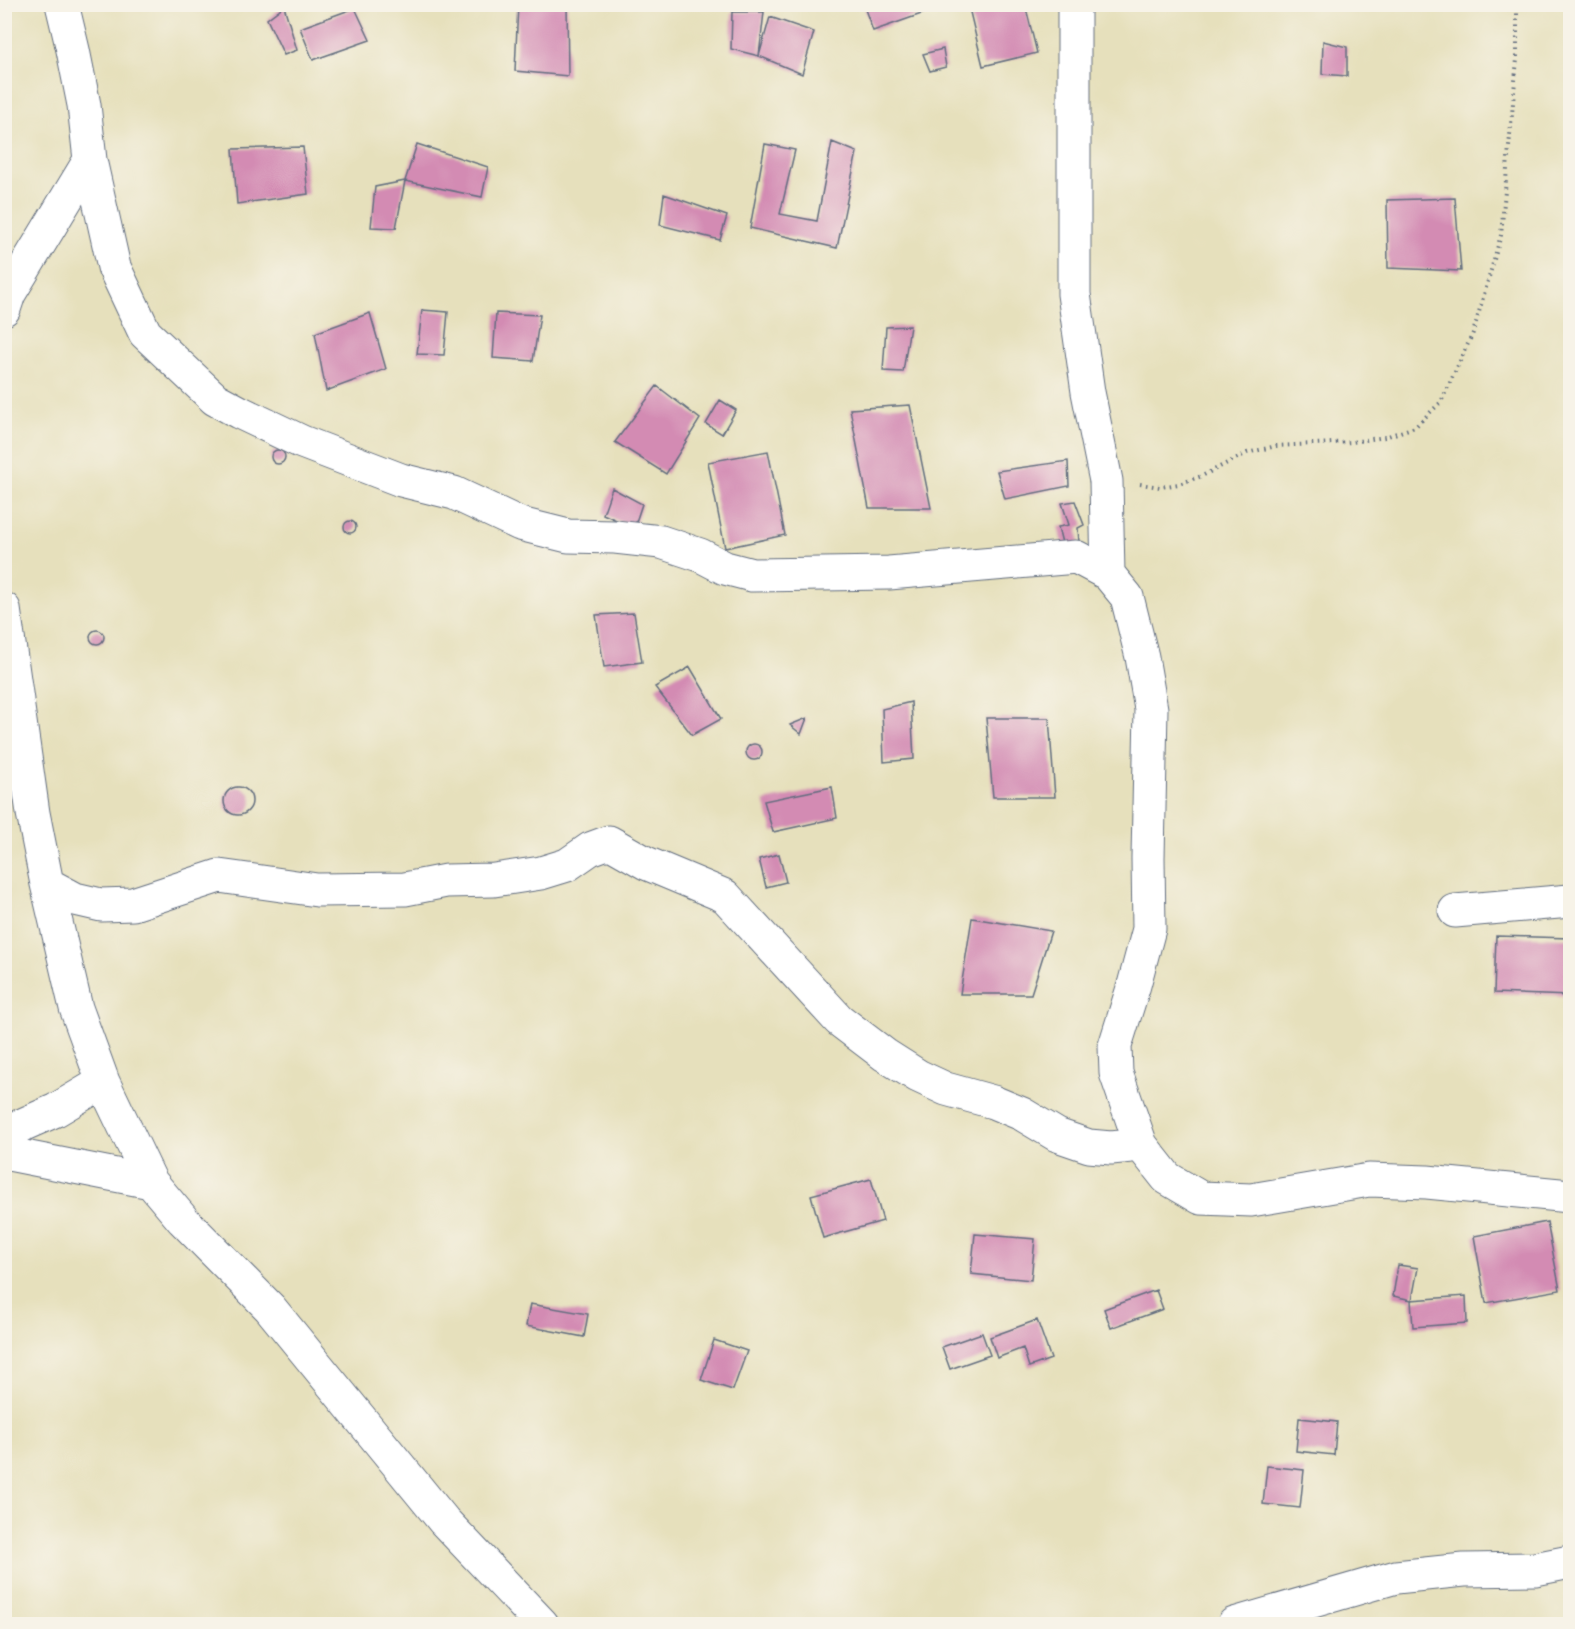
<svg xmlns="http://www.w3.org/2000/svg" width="1575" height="1629" font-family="Caveat,sans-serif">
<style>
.building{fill:#d38bb3}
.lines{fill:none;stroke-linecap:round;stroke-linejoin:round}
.minor-casing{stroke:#626d7f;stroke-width:35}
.path{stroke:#626d7f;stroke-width:4;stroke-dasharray:1.5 4.5;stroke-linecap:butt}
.minor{stroke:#fff;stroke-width:33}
</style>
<rect width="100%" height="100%" fill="#f7f3e8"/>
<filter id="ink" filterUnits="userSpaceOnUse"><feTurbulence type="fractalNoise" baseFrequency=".0167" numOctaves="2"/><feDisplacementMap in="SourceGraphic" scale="12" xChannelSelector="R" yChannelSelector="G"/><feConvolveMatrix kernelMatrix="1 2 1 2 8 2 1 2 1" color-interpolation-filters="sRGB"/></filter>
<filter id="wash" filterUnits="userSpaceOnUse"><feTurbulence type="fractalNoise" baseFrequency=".008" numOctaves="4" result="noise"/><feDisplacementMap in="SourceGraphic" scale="24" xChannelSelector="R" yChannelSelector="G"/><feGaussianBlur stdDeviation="1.35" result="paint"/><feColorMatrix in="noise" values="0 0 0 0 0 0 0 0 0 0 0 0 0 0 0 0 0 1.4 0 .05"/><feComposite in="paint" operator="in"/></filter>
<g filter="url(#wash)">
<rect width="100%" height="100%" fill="#e6e0bc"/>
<g id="blocks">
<path class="building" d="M518 4H567L568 76 515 71Z
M863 4H924L927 12 873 31Z
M968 4H1025L1037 53 983 66Z
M284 6 297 50 284 55 267 19Z
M355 8 370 40 313 60 300 28Z
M732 12H764L759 56 731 49Z
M770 17 814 32 802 74 759 56Z
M1323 41 1347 47V76L1322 74Z
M943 49 946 67 930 71 923 54Z
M832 142 857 152 837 248 750 228 765 144 795 150 780 214 817 221Z
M417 144 488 167 482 197 405 181Z
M303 147 308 194 237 204 233 149Z
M405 181 396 228 371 227 375 187Z
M664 194 727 216 720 240 660 225Z
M1455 198 1461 271 1388 268 1387 200Z
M422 310 448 312 444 355 417 354Z
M370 313 386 369 326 391 315 333Z
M496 313 540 315 533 361 493 358Z
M910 326 903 372 883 371 886 327Z
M657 386 700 419 666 474 615 442Z
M720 400 736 410 722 434 706 424Z
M910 405 931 508H869L850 409Z
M271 457a7 7 0 1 1 14 0a7 7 0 1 1-14 0Z
M768 451 785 535 725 548 708 462Z
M1068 461 1069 486 1005 499 997 471Z
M612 488 642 504 634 528 603 514Z
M1075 501 1084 525 1078 528 1079 543 1063 547 1058 527 1069 525 1062 503Z
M344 527a6 6 0 1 1 12 0a6 6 0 1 1-12 0Z
M634 613 642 662 604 667 596 615Z
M90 637a7 7 0 1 1 14 0a7 7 0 1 1-14 0Z
M690 667 721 719 692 735 655 687Z
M911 702 914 759 884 762 882 709Z
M807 718 801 734 790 725Z
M986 718H1049L1055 797H993Z
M746 752a8 8 0 1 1 16 0a8 8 0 1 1-16 0Z
M832 787 837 818 773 832 764 801Z
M224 801a14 14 0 1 1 28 0a14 14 0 1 1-28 0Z
M779 854 786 882 766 887 759 859Z
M972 918 1051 931 1031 994H960Z
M1496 936 1570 938V996L1494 993Z
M871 1179 883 1221 823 1238 811 1195Z
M1547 1222 1560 1290 1486 1303 1474 1236Z
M975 1234 1035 1239 1031 1280 971 1274Z
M1398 1265 1418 1268 1412 1300 1393 1296Z
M1156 1290 1163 1309 1111 1328 1104 1309Z
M1466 1296 1467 1323 1413 1327 1411 1300Z
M530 1304 588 1314 584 1337 526 1326Z
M1037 1320 1051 1359 1029 1367 1023 1348 997 1358 990 1337Z
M982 1333 990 1355 950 1369 942 1347Z
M714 1340 747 1351 733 1390 701 1380Z
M1299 1418 1337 1422 1334 1455 1296 1451Z
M1267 1466 1304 1470 1300 1508 1263 1504Z"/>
</g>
</g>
<g filter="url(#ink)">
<use href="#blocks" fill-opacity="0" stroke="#626d7f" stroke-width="1.5"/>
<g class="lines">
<g class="minor-casing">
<path id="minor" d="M62 4 73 50 84 105 90 160 114 267 145 333 215 399 239 412 302 442 401 480 454 493 520 524 568 536 615 537 661 542 700 555 725 568 752 575 889 573 1076 557 1108 574 1127 597 1142 657 1151 709 1148 858 1149 929 1134 985 1115 1046 1116 1073 1141 1145 1167 1178 1201 1198 1251 1200 1369 1180 1427 1182 1570 1196
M1074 4V294L1088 392 1106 481 1108 574
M4 309 9 294 90 160
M4 609 33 813 47 884 76 1008 103 1082 151 1182 183 1220 270 1308 444 1521 542 1624
M47 884 75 899 101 905 133 904 219 876 317 890 405 889 446 881 494 880 541 873 567 865 590 849 609 842 646 863 725 896 839 1020 885 1055 918 1076 946 1089 993 1102 1022 1114 1057 1135 1089 1146 1111 1148 1141 1145
M1455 911 1570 901
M4 1133 56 1110 103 1082
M4 1153 151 1182
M1234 1624 1396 1577 1464 1570 1535 1569 1570 1562"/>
</g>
<path class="path" d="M1140 484 1160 487 1179 484 1202 476 1247 453 1276 446 1352 442 1385 437 1415 427 1441 402 1473 333 1501 235 1517 59V4"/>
<use href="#minor" class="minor"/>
</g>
</g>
<rect width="1575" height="1629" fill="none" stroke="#f7f3e8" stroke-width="24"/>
</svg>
